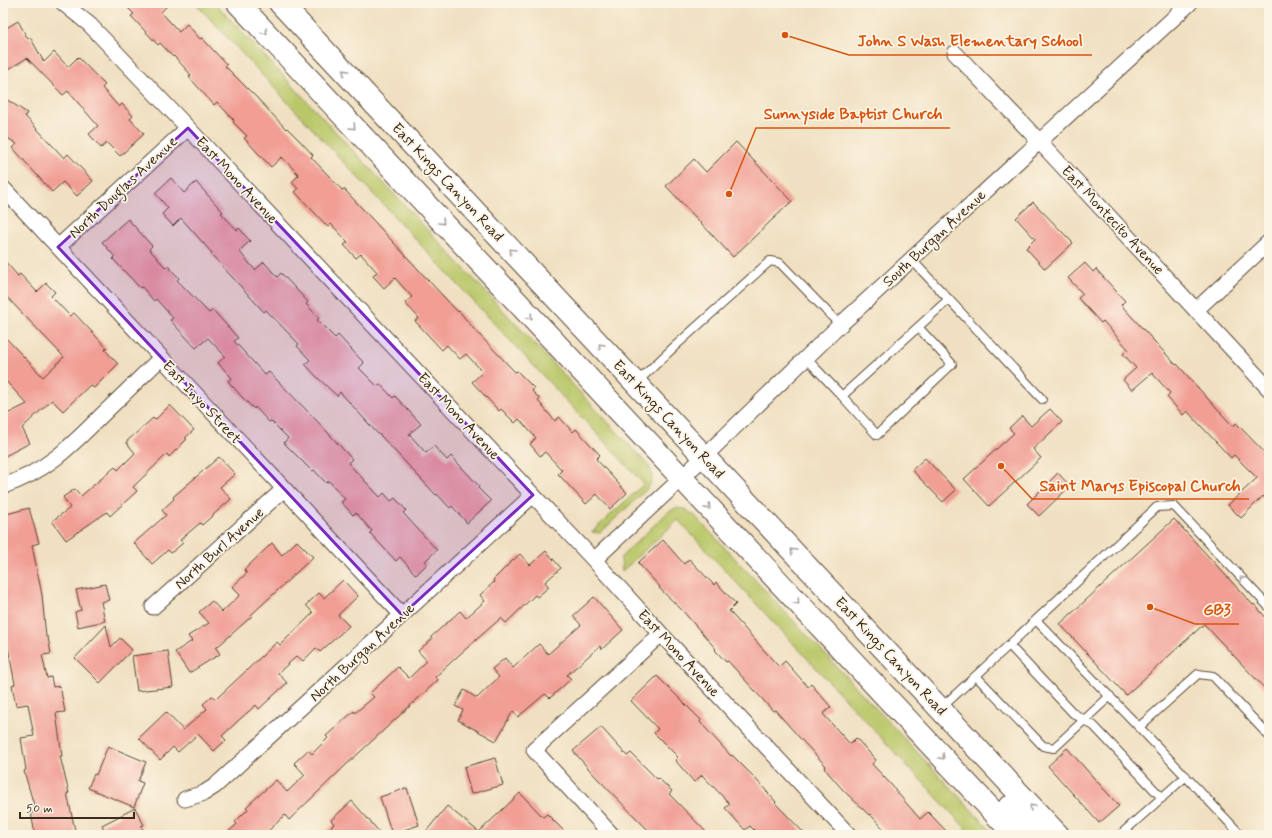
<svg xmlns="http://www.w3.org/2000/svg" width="1272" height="838" font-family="Mynerve,sans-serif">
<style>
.green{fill:#bac769;stroke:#7a7844}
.building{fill:#f19e94}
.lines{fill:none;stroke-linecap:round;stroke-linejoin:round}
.lane-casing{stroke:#564536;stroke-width:10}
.street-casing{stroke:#564536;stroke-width:17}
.secondary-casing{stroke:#564536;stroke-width:24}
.lane{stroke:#fff;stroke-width:8}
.street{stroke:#fff;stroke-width:15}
.secondary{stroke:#fff;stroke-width:22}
.oneway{stroke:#a79f9a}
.marked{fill:#7b2cbf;fill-opacity:0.2;stroke:#7b2cbf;stroke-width:3;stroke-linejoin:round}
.labels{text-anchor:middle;stroke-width:3.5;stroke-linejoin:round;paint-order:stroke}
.street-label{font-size:15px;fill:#3b2a1e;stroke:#fcf5e5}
.leader{fill:none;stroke:#d7540e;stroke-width:1.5}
.callout-dot{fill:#d7540e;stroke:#fcf5e5;stroke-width:1.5}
.callout-label{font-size:16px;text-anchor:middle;font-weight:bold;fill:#d7540e;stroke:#fcf5e5;stroke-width:3.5;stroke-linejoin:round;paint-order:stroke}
</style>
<rect width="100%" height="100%" fill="#fcf5e5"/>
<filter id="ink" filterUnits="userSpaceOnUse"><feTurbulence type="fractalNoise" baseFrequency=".025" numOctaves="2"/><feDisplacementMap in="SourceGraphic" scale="8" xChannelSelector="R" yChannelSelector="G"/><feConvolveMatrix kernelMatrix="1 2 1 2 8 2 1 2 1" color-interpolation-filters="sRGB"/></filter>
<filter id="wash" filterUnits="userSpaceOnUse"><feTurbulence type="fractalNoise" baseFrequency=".012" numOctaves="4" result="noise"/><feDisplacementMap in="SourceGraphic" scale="16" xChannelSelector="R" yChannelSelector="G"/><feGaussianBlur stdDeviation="0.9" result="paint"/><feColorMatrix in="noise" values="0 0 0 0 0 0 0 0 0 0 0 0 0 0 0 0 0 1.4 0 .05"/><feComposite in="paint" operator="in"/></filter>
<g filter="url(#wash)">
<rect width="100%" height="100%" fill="#f0e0c1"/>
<path class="green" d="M195 3H215L649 466C653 475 653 480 648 488L600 533 592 532 644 484Z
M676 508 685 509 695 516 995 835H972L678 520 622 571 621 557 668 512Z"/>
<g id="blocks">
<path class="building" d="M123 3H170L161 12 179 32 187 24 200 39 202 38 227 65 225 66 258 99 286 129 287 128 300 141 313 155 311 157 342 190 344 189 371 218 429 281 458 312 459 311 473 328 515 372 517 371 534 388 532 391 540 399 538 401 555 421 559 417 573 432 576 429 600 455 596 459 627 493 610 509 597 494 586 504 558 474 562 470 545 452 540 456 530 444 536 438 519 419 515 423 501 409 499 411 472 382 483 372 466 354 460 359 447 345 442 350 415 321 419 318 405 303 412 297 395 278 384 288 373 276 377 272 361 254 356 258 344 245 348 242 331 224 328 227 295 192 298 189 292 182 299 175 282 157 271 167 244 138 247 136 233 122 234 120 217 102 214 105 189 77 191 75 174 56 173 57 160 43 158 45 131 16 134 14Z
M18 21 28 39 30 37 44 62 54 52 68 67 78 57 105 85 102 88 119 107 122 104 133 116 130 119 144 134 120 156 107 143 101 148 89 134 98 126 68 91 63 95 27 58 7 70 3 62V30Z
M3 97 27 113 25 116 64 158 68 154 93 181 77 196 63 182 52 192 13 148 17 144 3 135Z
M736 142 792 201 733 257 666 186 694 159 706 172Z
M171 178 184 193 196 182 223 212 221 213 237 230 239 228 250 241 239 251 255 270 264 262 277 277 281 273 308 302 306 304 319 318 317 320 335 338 338 335 364 363 359 368 377 386 380 384 393 398 395 396 421 424 409 434 426 453 434 446 447 460 451 456 479 486 478 488 491 501 467 523 452 506 450 508 437 494 436 495 379 434H378L340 392 337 396 317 377 305 364 310 360 297 346 299 344 266 310 264 312 211 254 212 253 181 218 173 226 162 214 168 208 155 193Z
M1033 202 1073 243 1045 269 1026 248 1035 239 1016 218Z
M128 219 152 246 149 249 166 268 168 266 179 278 177 280 209 313 213 310 238 338 234 341 265 375 269 372 318 422 352 459 348 463 380 497 384 493 391 501 395 498 406 510 403 513 437 550 425 561 427 564 416 575 400 557 396 561 370 533 372 531 356 513 353 515 341 502 345 499 329 481 326 483 314 470 312 471 284 443 288 438 271 421 269 422 255 407 254 409 242 397 228 381 232 378 218 363 225 356 208 338 196 348 170 320 173 318 156 299 154 301 142 287 140 288 113 259 115 257 102 242Z
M3 259 18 276 20 274 37 292 46 283 55 292 51 296 70 316 74 313 107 348 105 350 118 364 94 388 90 385 63 411 52 400 22 428 30 443 3 457V416L27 404 3 378V335L43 377 64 357 3 293Z
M1085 263 1093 272 1096 269 1125 301 1121 305 1176 365 1177 364 1216 408 1233 426 1236 423 1269 457V503L1263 496 1241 518 1228 505 1257 478 1234 455 1231 458 1187 411 1183 415 1167 397 1170 393 1152 373 1132 390 1123 380 1136 368 1123 354 1128 349 1103 321 1101 323 1078 298 1083 294 1068 278Z
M170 405 194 430 185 438 187 439 169 457 167 454 133 487 137 491 110 516 107 512 66 540 52 521 70 508 63 497 75 489 81 496 115 467 118 470 135 453 126 442 153 418 155 420Z
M1050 409 1062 422 1033 449 1041 458 989 506 964 479 1014 433 1009 428 1022 416 1031 426Z
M219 457 235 474 220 487 231 499 202 525 200 523 180 540 183 543 171 553 168 550 152 564 134 543 166 515 162 510 174 499 173 497Z
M925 458 956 490 943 502 912 470Z
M1058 473 1070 486 1039 516 1027 504Z
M29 508 39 543 32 545 42 595 46 637H48L51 654 42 655 47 678 51 677 53 687 60 686 65 712 56 713 62 756H60L69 793H67L76 835H35L31 812H36L24 771 26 770 21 738 34 736 28 704 16 706 12 685 15 684 6 637 3 616V515Z
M1174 519 1253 605 1254 604 1269 621V693L1204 624 1126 695 1060 624Z
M663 540 684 564 689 559 714 585 716 582 736 604 729 611 779 667 785 661 808 687 811 684 831 707 823 714 850 744 856 738 876 760 872 764 896 790H895L920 819 928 812 950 835H889L870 814 869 815 843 790 824 768 826 766 798 736 775 710 773 711 728 661 726 662 715 650 716 649 681 609 659 588 660 587 638 563Z
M297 541 313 557 251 615 252 616 216 648 220 654 189 673 175 652 192 641 188 636 209 623 199 612 212 601 222 612 240 595 232 587 247 573 244 570 272 543 282 555Z
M546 551 561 568 545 582 549 587 537 597 535 595 506 623 501 618 459 655 435 677 438 680 346 765 289 820 285 815 264 835H225L237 824 235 822 248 809 246 807 276 780 287 792 305 775 294 763 308 750 312 754 328 738 326 736 354 711 355 713 374 697 370 693 398 667 409 678 427 661 418 651 432 639 431 637 460 611 466 618 485 601 480 595 494 582 493 580 511 562 520 554 530 565Z
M343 580 358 596 338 615 349 626 320 652 316 648 303 661 297 656 278 673 287 683 259 709 256 705 240 719 222 736 226 740 214 751 198 734 178 752 173 747 160 760 139 738 166 712 183 730 207 709 203 704 212 696 216 699 277 642 280 645 313 613 306 605 319 593 324 598Z
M105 584 109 600 101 602 105 621 78 627 75 612 81 610 76 590Z
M594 597 623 630 602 649 600 646 567 675 571 679 550 698 545 694 518 717 513 711 496 741 458 720 463 710 455 706 464 690 477 698 499 677 492 669 505 658 513 668 539 644 548 654 581 625 573 616Z
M106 625 111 647 120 638 132 650 100 683 75 658Z
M168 651 173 687 137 691 132 656Z
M657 676 701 720 700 722 731 756 732 755 753 776 776 802 775 803 806 835H759L750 826 745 830 725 808 730 804 702 775 694 782 675 760 678 757 654 733 658 729 631 701Z
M601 727 627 756 631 753 657 779 658 778 672 791 669 794 709 835H653L596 777 573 751Z
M108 746 146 762 138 781 143 783 134 807 88 788 94 774 96 775Z
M1067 748 1119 806 1099 823 1048 766Z
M495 758 503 785 471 794 464 767Z
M407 788 419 825 392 834 380 797Z
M520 793 543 817 547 814 568 835H423L447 806 479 832Z
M352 801 382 835H322L334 824 331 820Z
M135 808 144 825 141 826 145 835H107L102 825Z"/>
</g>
</g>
<g filter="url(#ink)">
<use href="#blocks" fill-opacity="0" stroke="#564536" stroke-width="1"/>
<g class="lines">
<g class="lane-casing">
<path id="lane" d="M911 259 1042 399
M918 327 952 364 877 435 842 396 949 299
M806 358 842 396
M636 383 674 347 770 261 780 263 840 325
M1036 620 1157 507 1174 506 1269 607
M1009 645 1073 713 1094 726 1162 798
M976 676 1043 746 1054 748 1110 696
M940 709 1036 620 1139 727 1198 674 1213 676 1269 736
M1139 727 1241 835
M1120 835 1186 776"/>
</g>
<g class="street-casing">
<path id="street" d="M63 3 90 25 188 128 594 560 661 634 849 835
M955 53 1039 141 1269 389
M3 188 402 615
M58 247 188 128
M1196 310 1269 242
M3 486C46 472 71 446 102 415 122 396 141 377 161 358
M594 560 682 478 840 325 1190 3
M153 607 284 489
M185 799 204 793 215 786 533 495
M612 835 534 750 661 634"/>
</g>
<g class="secondary-casing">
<path id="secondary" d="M238 3 1015 835
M280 3 1058 835
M1009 807 1034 835"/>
</g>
<use href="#lane" class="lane"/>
<use href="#street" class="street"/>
<use href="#secondary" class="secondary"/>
</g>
<defs><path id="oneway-chevron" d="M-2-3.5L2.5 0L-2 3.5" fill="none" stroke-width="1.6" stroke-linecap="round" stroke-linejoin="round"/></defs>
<g class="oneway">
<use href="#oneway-chevron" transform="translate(265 32) rotate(47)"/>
<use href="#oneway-chevron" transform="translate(345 72) rotate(-133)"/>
<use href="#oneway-chevron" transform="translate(353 127) rotate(47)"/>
<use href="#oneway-chevron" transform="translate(442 222) rotate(47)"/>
<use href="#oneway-chevron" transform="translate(512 251) rotate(-133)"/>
<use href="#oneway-chevron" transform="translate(530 317) rotate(47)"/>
<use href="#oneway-chevron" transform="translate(601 346) rotate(-133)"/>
<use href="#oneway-chevron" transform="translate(708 507) rotate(47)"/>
<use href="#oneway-chevron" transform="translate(793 551) rotate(-133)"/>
<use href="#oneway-chevron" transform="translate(1242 579) rotate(-133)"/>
<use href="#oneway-chevron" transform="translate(797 602) rotate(47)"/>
<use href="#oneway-chevron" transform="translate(942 757) rotate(47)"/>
<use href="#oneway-chevron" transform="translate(1032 807) rotate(-133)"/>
</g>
</g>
<path class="marked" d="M188 128 533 495 402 615 58 247Z"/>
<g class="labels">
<g class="street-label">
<text transform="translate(237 180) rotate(47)" y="5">East Mono Avenue</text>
<text transform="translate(448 182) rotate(47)" y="5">East Kings Canyon Road</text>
<text transform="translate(123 187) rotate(-43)" y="5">North Douglas Avenue</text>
<text transform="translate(1113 220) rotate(47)" y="5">East Montecito Avenue</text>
<text transform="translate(934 238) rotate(-43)" y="5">South Burgan Avenue</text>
<text transform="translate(202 402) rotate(47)" y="5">East Inyo Street</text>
<text transform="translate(459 416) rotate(47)" y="5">East Mono Avenue</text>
<text transform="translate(669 419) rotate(47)" y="5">East Kings Canyon Road</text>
<text transform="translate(219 548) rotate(-42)" y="5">North Burl Avenue</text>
<text transform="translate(362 652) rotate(-43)" y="5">North Burgan Avenue</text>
<text transform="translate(679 653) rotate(47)" y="5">East Mono Avenue</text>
<text transform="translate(891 656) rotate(47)" y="5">East Kings Canyon Road</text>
</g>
</g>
<path class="leader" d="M785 35L849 55H1092M729 194L756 128H950M1001 466L1032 499H1249M1150 607L1195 624H1239"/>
<g class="callout-dot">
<circle cx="785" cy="35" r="4"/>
<circle cx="729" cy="194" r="4"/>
<circle cx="1001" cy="466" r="4"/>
<circle cx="1150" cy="607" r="4"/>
</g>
<g class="callout-label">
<text x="970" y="46">John S Wash Elementary School</text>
<text x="853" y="119">Sunnyside Baptist Church</text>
<text x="1140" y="491">Saint Marys Episcopal Church</text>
<text x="1217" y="615">GB3</text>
</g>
<rect width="1272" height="838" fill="none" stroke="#fcf5e5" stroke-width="16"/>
<path d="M20 812v6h114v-6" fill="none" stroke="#3b2a1e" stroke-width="2"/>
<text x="26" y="812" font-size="12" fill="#3b2a1e" stroke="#fcf5e5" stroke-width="3" paint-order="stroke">50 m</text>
</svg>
